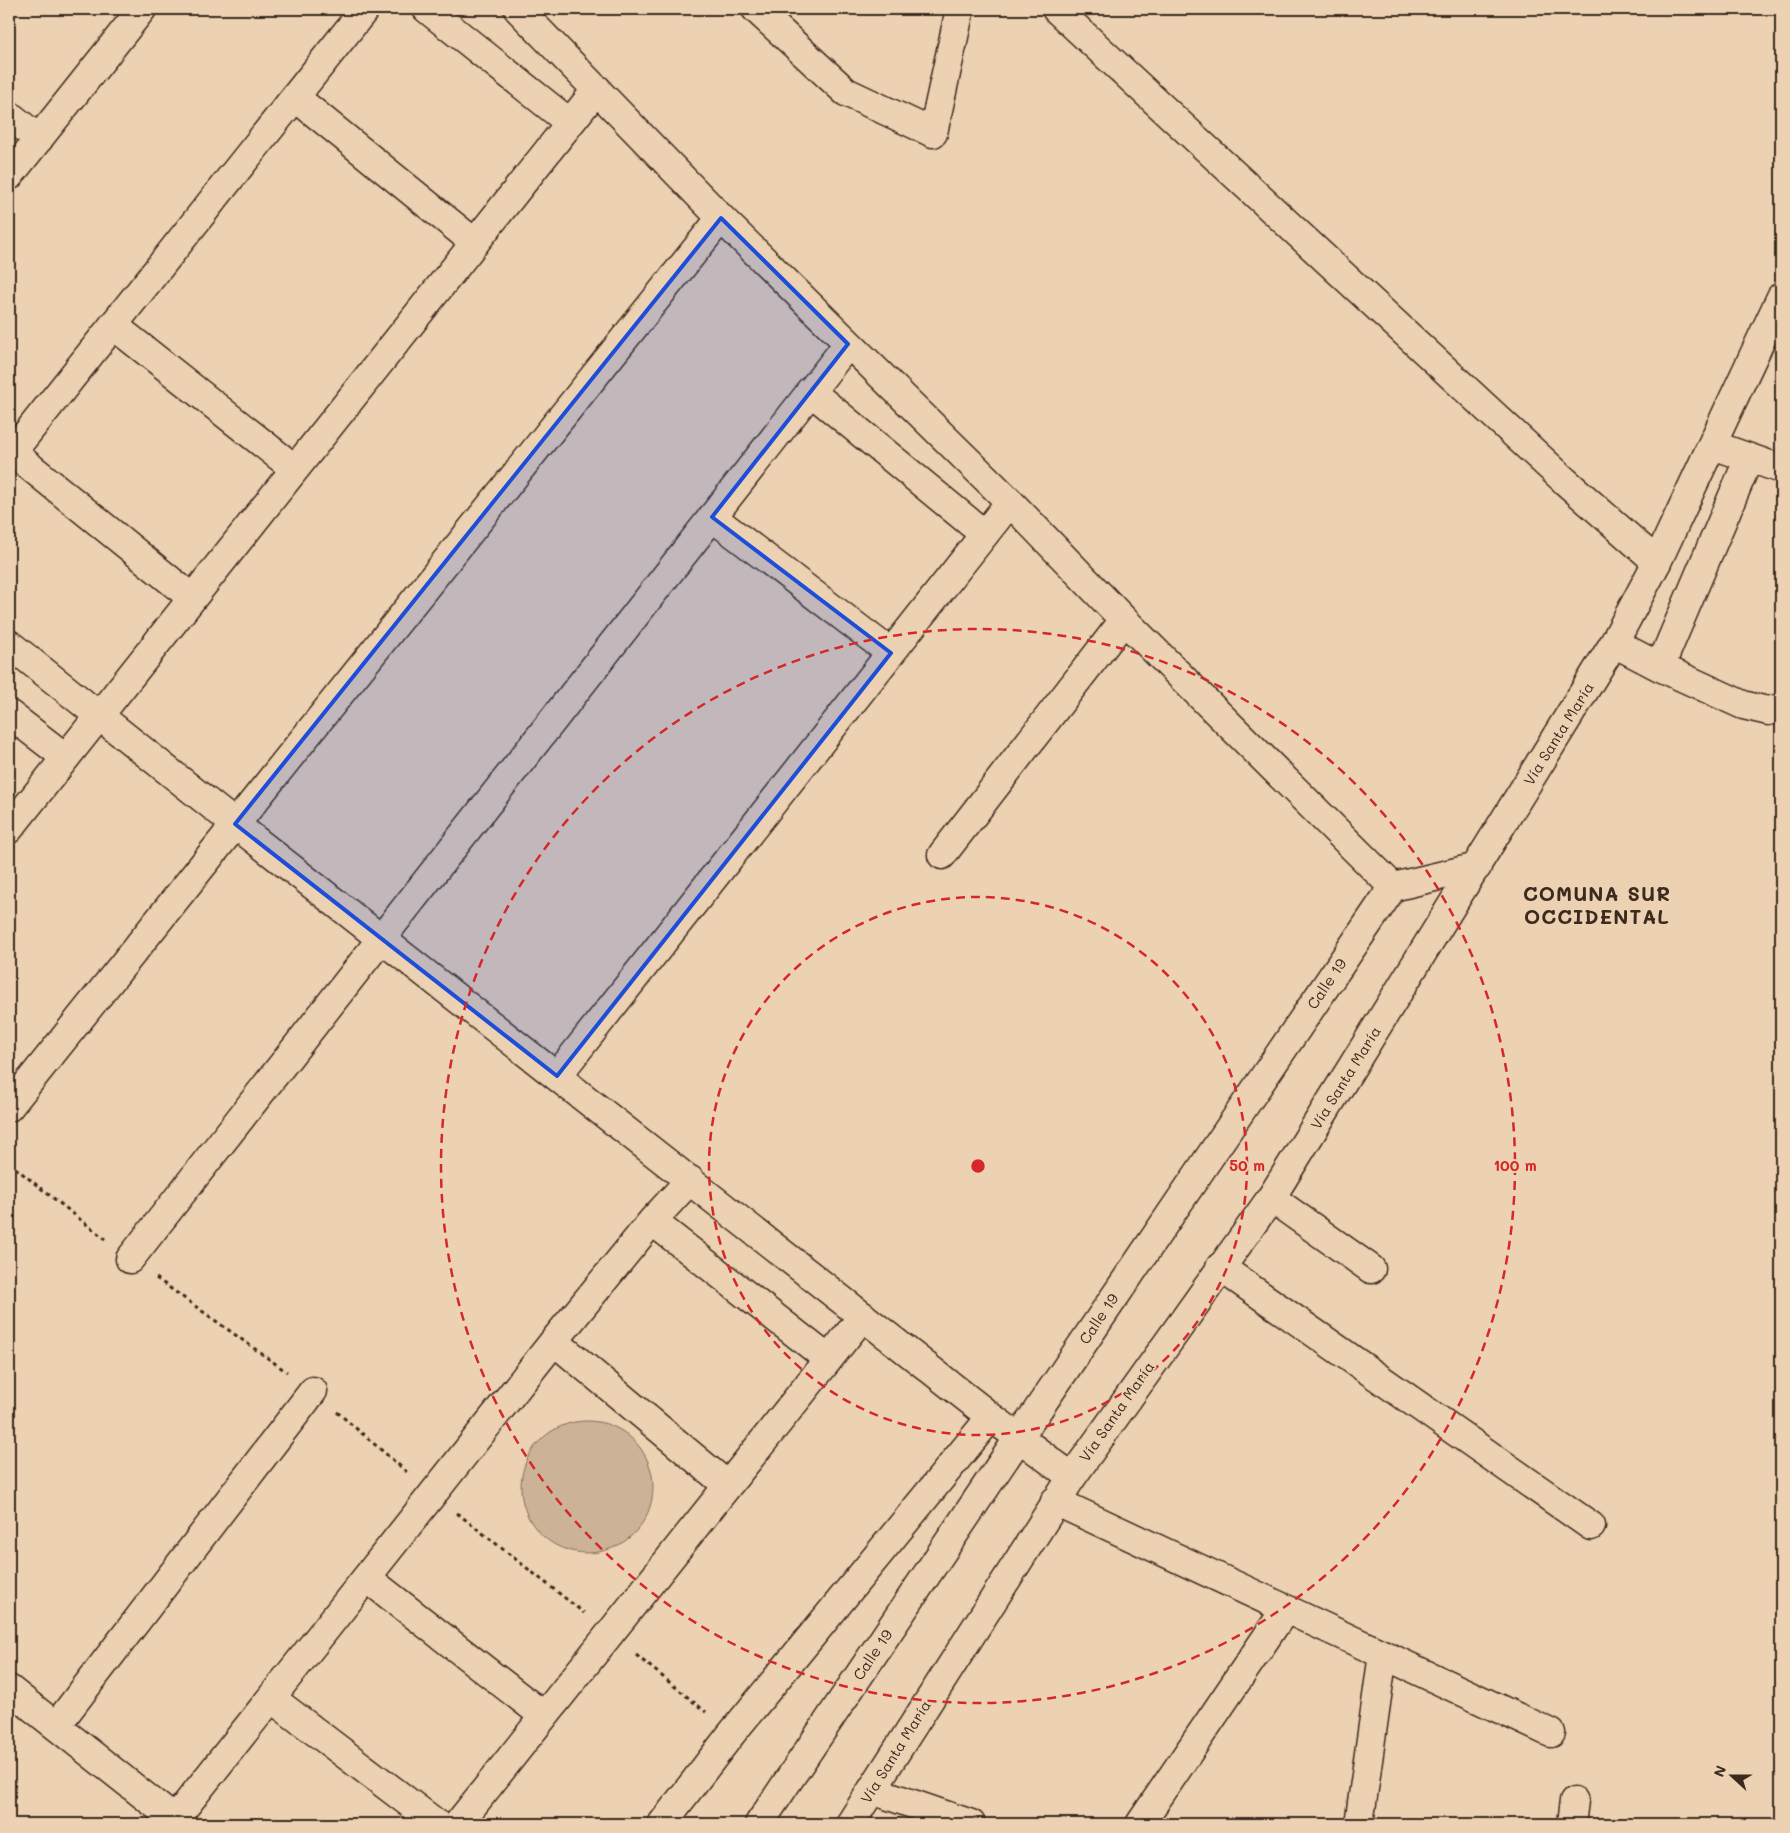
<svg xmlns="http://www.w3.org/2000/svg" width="1790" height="1833" font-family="Mali,sans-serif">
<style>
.grass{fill:#ccb398;stroke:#846e5b}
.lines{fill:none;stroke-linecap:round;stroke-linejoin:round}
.minor-casing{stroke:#3b2a1e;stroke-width:31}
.secondary-casing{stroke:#3b2a1e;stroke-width:31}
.path{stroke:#3b2a1e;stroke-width:3;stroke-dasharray:4 4;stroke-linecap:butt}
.minor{stroke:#ecd1b3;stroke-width:28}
.secondary{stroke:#ecd1b3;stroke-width:28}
.marked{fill:#1d4ed8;fill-opacity:0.2;stroke:#1d4ed8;stroke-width:4;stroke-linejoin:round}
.ring{fill:none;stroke:#d62828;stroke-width:2.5;stroke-dasharray:9 6}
.labels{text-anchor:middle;stroke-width:4;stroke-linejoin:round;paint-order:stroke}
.street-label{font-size:15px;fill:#3b2a1e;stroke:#ecd1b3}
.district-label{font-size:20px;font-weight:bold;letter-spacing:1px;fill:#3b2a1e;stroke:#ecd1b3}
.centre{fill:#d62828;stroke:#ecd1b3;stroke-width:2.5}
.ring-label{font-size:15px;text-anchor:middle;font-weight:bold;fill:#d62828;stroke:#ecd1b3;stroke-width:4;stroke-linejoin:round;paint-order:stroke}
</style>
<rect width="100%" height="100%" fill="#ecd1b3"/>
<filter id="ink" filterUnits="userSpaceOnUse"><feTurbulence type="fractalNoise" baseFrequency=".02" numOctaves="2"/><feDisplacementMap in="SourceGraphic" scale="10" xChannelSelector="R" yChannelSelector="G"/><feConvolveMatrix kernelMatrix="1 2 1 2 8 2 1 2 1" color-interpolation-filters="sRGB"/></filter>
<g filter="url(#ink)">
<path class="grass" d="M521 1487a66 66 0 1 1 132 0a66 66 0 1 1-132 0Z"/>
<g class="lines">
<g class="minor-casing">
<path id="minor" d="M427 9 570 123
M518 9 721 218 1010 502 1124 620 1393 887
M756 9 846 92 933 133 960 9
M1056 9 1565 481 1657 562
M295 97 475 243
M9 115 39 139
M9 176 142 9
M113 325 295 469
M810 391 984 534
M1713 445 1781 469
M12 452 192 598
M9 456 365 9
M712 517 891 653
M1614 643 1660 667 1743 705 1768 711 1781 708
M9 644 235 824 991 1417 1072 1477
M1660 667 1749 458
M9 714 65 757
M9 829 597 89
M942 855 1124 620
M557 1076 1010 502
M9 1107 721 218
M1271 1198 1371 1269
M652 1221 828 1359
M130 1259 848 344
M1220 1267 1591 1526
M554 1341 727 1485
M1055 1501 1551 1733
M367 1578 544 1716
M9 1689 180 1824
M271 1698 437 1824
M56 1726 313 1391
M872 1790 971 1824
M171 1824 554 1341 652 1221 690 1180
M458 1824 863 1316
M662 1824 732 1733 991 1417
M1140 1824 1285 1610
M1359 1824 1383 1654
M1571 1824 1574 1801"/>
</g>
<g class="secondary-casing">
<path id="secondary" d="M759 1824 1018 1439 1393 887 1477 867
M850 1824 1072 1477 1271 1198 1614 643 1657 562 1781 297"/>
</g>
<path class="path" d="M9 1163 105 1239
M156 1278 287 1372
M337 1412 408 1473
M457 1513 584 1613
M636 1655 706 1712"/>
<use href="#minor" class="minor"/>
<use href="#secondary" class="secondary"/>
</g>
</g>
<path class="marked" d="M721 218 848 344 712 517 891 653 557 1076 235 824Z"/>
<g class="ring">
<circle cx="978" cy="1166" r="269"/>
<circle cx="978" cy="1166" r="537"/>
</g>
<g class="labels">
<g class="street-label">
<text transform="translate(1559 734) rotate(-58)" y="5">Vía Santa María</text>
<text transform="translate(1327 984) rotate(-56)" y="5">Calle 19</text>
<text transform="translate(1346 1078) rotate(-58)" y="5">Vía Santa María</text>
<text transform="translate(1099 1319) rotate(-56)" y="5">Calle 19</text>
<text transform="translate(1117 1412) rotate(-55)" y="5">Vía Santa María</text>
<text transform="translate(873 1655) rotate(-56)" y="5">Calle 19</text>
<text transform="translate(896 1752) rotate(-58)" y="5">Vía Santa María</text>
</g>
<g class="district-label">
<text x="1597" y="901">COMUNA SUR<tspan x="1597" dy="23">OCCIDENTAL</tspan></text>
</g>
</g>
<circle cx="978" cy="1166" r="8" class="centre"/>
<g class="ring-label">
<text x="1247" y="1171">50 m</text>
<text x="1515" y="1171">100 m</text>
</g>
<rect width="1790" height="1833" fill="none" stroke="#ecd1b3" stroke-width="30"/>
<rect x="15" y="15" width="1760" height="1803" fill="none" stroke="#3b2a1e" stroke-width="2" filter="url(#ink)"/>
<g transform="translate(1732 1776) rotate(291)" stroke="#ecd1b3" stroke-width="4" paint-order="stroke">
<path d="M0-4L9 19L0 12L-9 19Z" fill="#3b2a1e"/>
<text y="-8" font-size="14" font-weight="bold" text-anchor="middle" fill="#3b2a1e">N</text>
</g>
</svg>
